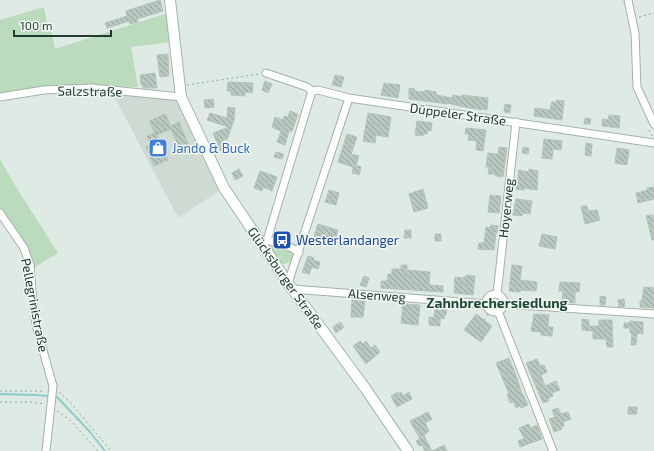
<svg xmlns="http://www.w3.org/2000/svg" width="654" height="451" font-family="'Exo 2',sans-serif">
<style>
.built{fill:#cfdad3}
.green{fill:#badbbc}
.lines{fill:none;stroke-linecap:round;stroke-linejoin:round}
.stream{stroke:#8bcdca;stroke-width:2}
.building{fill:url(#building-back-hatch);stroke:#b3c4ba}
.street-casing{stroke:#a3b2aa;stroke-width:9}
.secondary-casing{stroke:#a0b6aa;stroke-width:12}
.path{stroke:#82ad97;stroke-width:1;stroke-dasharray:2 3;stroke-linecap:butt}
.street{stroke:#fff;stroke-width:7}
.secondary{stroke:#fff;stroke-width:10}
.labels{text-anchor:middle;stroke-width:3;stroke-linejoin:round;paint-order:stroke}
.street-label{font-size:13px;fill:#223a2f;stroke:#f1f7f3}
.shop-label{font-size:13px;fill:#366cbe;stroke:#f1f7f3;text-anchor:start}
.transit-label{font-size:13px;fill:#164399;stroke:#f1f7f3;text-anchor:start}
.neighbourhood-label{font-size:14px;font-weight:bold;fill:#1f4b37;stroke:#f1f7f3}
</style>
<defs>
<pattern id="building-back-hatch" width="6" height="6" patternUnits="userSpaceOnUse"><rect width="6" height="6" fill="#b9c8bf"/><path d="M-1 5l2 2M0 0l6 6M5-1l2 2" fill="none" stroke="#96a39c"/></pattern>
</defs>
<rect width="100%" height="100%" fill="#e0eae4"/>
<path class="built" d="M112 92 178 101 222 189 178 218Z"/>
<path class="green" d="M44 7 48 29H51L55 49 168 13 171 42 131 47 138 87 81 85 0 95V20Z
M0 159 13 182 58 253 32 269 0 210Z
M276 246 292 251 294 254 291 261 285 264H281L270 247Z"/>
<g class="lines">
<path class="stream" d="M0 394 36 395 57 397 90 432 105 451"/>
</g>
<path class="building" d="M160 0 163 11 137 19 138 22 130 24 129 21 107 28 105 23 127 16 126 11Z
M168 54 169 76 160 77 157 55Z
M155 73 157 88H143V85H141L140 75Z
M335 75 344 77 341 87 332 85Z
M265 81 272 84 268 93 262 90Z
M228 82 253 83 252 93 245 92V96L231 95V91H227Z
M384 83 400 85 398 98 381 95Z
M409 88 415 89 414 91 425 92V90L436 92V95L452 98 453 95 462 97V95L488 98 487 110 469 108 447 103V104L409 99Z
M213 99 214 107 205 108 204 100Z
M557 100 564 101 562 120 534 116 535 108 550 110 552 102H557Z
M505 104 511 105 510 113 504 112Z
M228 107 235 108 234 120 227 140 223 139 227 149 220 151 213 133 229 127 207 120 210 113 227 118Z
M290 111 298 114 292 131H289L285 145 277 142 281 131 272 127 275 117 283 120 284 116 288 117Z
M368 113 391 117 388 137 376 135 375 143 363 141Z
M165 114 171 126 179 122 191 150 182 154 171 129 157 135 168 160 154 166 146 146 150 144 147 136 155 133 149 121Z
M609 115 620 116 619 128 602 126V119L608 120Z
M585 118 591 119 590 124H584Z
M417 121 432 123 431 131 428 130 427 134H423V136L415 135Z
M466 128 486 130 483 151 476 150 477 141 468 140 469 134H465Z
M347 134 357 137 351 154 359 156 356 165 361 167 359 175 352 173 353 167 338 162Z
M544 139 562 141 561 150 553 149 552 159 542 158Z
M586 143 592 144 591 156 585 155Z
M499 147 507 148 503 177 495 176V174H488L489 167H486L488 153 498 154Z
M523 147 529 148 528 154 522 153Z
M617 148 629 150 627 165 615 163Z
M276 152 284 154 282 159 274 157Z
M239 169 243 176 235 180 232 173Z
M529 169 538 171 537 190 524 188V190L516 189 519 170 529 172Z
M260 171 277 177 272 191 263 187 262 191 254 188Z
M654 187V199L638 203 636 193 648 190 647 188Z
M423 189 428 208 414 212 409 194Z
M329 190 339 193 336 205 325 202Z
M490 195 501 196 499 213 488 212Z
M516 199 532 201 530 214 523 213 522 216 513 215Z
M581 206H587L588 211 597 210 600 220 585 224Z
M653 215 654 240H652L646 216Z
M318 224 338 230 336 237 333 236 331 245 324 243 325 239 314 236Z
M491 225 498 226 497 233H496L494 250 478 249 479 243H484L486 227 490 228Z
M405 230H411V238H404Z
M435 234H441V241H435Z
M542 234 557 237 555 249 539 246Z
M308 256 314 258 313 260 320 262 318 269 312 267 309 274 302 272Z
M401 265H407V270L430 272 429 285 443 286V292L381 288V281H387L388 274H392V269H401Z
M512 265 522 266 520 280 537 282 536 291 520 290V292L509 291Z
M466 275 475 276 473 295 454 293 455 277 465 278Z
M364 276 369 278 366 287 360 285Z
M560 282 580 283 579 292H575V303L562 302 563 291H559Z
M644 287 654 288V308L640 307V301H642Z
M600 296 606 297 605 305H600Z
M624 299 625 306 619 307 618 300Z
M352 300 365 301 363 317H351Z
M403 304 420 305 418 325 401 323Z
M435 307 447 308 446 315H444V319L440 318V326L429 325V317L434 318Z
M476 314 492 326 481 342 464 330Z
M534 314 549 315 548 327H553L552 336 541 335V332L531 331Z
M582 319 589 320V326H599V320H612L613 347H607L606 339H593V331L582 330Z
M630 321 643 322V334L637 333 636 345H631L632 333H630V328H624V323H630Z
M340 322 344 327 336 333 333 327Z
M360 341 363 344 366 341 371 348 375 345 380 352 366 364 353 346Z
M509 358 516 375 522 394H523L528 405 521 408 520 406 516 408 514 402 510 403 507 395 509 394 496 363Z
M537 359 540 366 544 365 547 372 541 375 545 386 556 381 560 390 552 393 553 396 548 398 549 401 543 403 526 363Z
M398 392 399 394 401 392 403 396 409 392 412 399 397 407 391 396Z
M628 407H637V414H628Z
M558 408 561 414 568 412 571 419 563 422 564 426 561 427 562 429 554 432 549 419 555 417 552 410Z
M428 412 432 419 425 423 429 431 424 435 427 442 432 451 444 445 447 451H425L422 445 419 446 416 441 420 439 410 421Z
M529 424 530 428 537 425 542 439 520 447 518 441 524 439 519 428Z"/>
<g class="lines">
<g class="street-casing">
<path id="street" d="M628 0 635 33 637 87 654 124
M266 73 307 87 312 91 318 90 349 98 654 143
M0 97 44 90 92 88 181 97
M0 213 24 248 30 265 33 303 37 329 53 386 46 451
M267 240 292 248 299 253
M260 244 267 240 312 91
M288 283 349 98
M292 289 487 304
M497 294 516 122
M486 303a9 9 0 1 1 18 0a9 9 0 1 1-18 0Z
M504 304 654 314
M498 311 553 451"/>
</g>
<g class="secondary-casing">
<path id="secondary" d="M170 0 181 97 224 188 288 283 365 388 408 451"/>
</g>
<path class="path" d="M639 17 654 13
M187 85 259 74
M649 130 652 136
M484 320 490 311
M479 327 480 326
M0 391H45
M59 392 70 402 111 451
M0 402H30L44 404
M57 411 70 420 98 451"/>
<use href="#street" class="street"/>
<use href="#secondary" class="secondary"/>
</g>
<defs>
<g id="shop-square" transform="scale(1)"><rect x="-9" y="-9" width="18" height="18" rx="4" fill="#3f7fe0" stroke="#f1f7f3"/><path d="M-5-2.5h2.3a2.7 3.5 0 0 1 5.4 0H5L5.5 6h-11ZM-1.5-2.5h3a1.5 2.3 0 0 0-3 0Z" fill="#fff"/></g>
<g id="bus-square" transform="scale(1)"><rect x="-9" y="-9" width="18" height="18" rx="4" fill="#1a4fb4" stroke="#f1f7f3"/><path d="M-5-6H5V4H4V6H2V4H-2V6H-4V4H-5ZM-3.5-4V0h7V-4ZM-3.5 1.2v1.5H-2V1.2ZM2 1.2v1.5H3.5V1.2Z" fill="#fff"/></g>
</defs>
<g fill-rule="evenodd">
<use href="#shop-square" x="158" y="148"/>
<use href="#bus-square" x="282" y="240"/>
</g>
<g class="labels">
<g class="street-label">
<text transform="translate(90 91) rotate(1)" y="5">Salzstraße</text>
<text transform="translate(458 114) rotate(8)" y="5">Düppeler Straße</text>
<text transform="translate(506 208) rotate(-84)" y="5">Hoyerweg</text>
<text transform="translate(286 278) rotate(55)" y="5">Glücksburger Straße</text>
<text transform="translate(377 295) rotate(4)" y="5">Alsenweg</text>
<text transform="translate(35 305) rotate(79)" y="5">Pellegrinistraße</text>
</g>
<g class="shop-label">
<text x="172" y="153">Jando &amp; Buck</text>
</g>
<g class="transit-label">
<text x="296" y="245">Westerlandanger</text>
</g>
<g class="neighbourhood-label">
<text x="497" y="308">Zahnbrechersiedlung</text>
</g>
</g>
<path d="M14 30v6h97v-6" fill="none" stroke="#223a2f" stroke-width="2"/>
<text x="20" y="30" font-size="12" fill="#223a2f" stroke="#f1f7f3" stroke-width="3" paint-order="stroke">100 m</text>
</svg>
